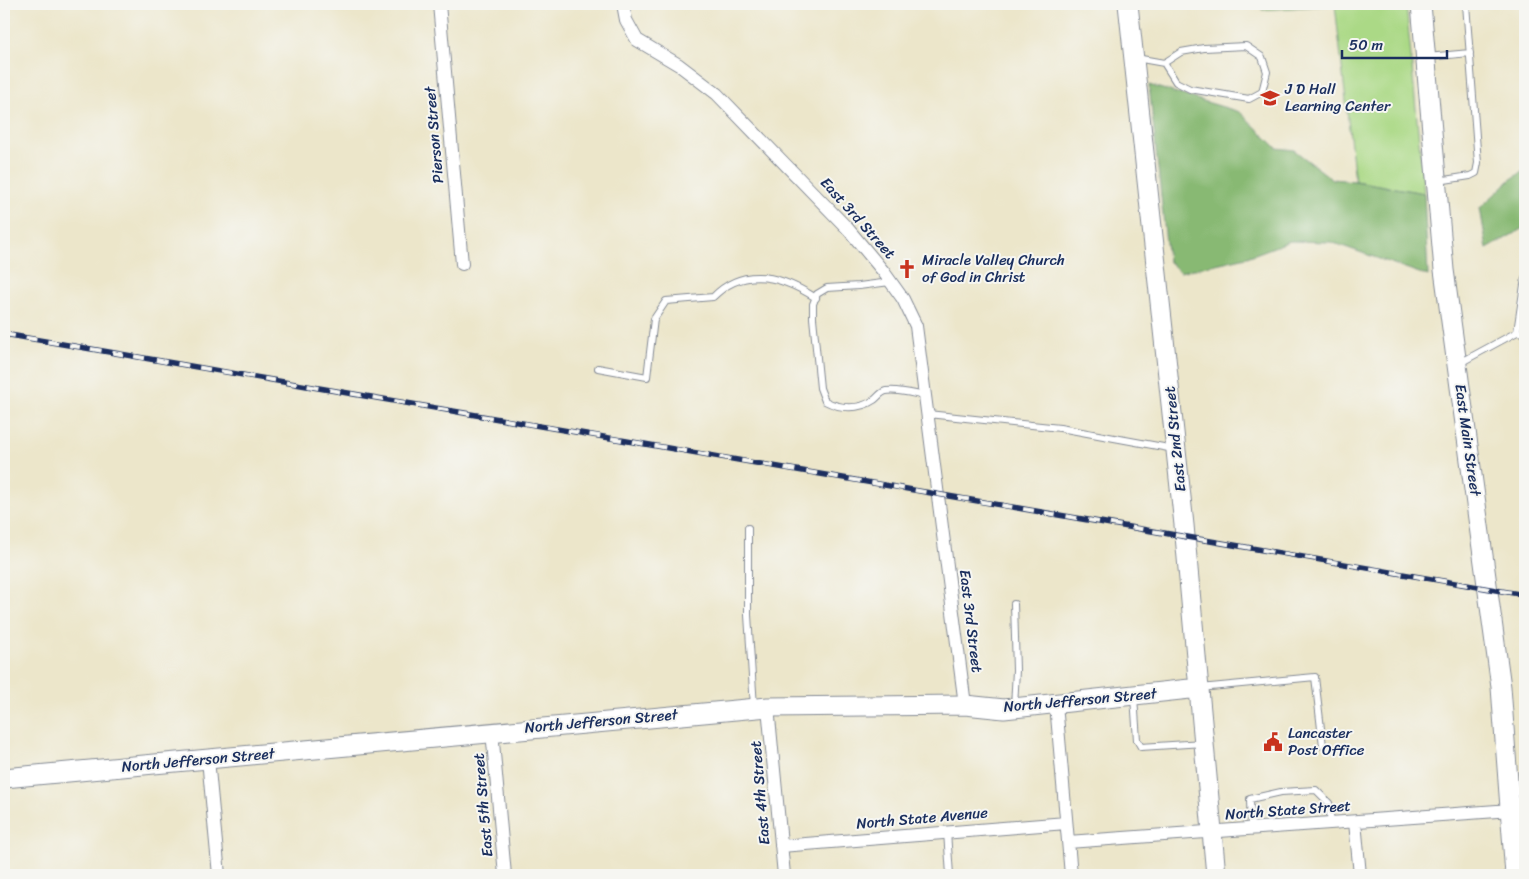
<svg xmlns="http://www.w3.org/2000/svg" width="1529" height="879" font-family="Sriracha,sans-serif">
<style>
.green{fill:#abd986;stroke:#638472}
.forest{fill:#88b973;stroke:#527468}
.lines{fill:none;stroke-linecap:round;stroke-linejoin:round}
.lane-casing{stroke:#848a94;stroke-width:8}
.street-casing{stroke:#848a94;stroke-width:14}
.secondary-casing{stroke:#848a94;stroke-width:21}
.lane{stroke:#fff;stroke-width:6}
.street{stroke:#fff;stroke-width:12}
.secondary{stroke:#fff;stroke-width:19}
.rail-casing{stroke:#1b2f5e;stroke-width:5.5}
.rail{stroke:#f6f6f2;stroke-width:4;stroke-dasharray:11;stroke-linecap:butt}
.labels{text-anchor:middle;stroke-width:4;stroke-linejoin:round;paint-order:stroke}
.poi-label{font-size:15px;fill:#1b2f5e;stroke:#f6f6f2;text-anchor:start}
.street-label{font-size:15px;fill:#1b2f5e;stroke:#f6f6f2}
</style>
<rect width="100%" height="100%" fill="#f6f6f2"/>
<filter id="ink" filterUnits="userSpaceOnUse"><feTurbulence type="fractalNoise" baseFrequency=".02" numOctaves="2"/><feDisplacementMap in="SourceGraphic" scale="10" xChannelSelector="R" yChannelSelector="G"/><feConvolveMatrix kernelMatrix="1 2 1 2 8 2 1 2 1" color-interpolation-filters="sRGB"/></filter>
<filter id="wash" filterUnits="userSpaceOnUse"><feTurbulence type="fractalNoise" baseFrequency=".0096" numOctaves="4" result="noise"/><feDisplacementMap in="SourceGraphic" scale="20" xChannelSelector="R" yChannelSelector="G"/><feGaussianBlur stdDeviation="1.12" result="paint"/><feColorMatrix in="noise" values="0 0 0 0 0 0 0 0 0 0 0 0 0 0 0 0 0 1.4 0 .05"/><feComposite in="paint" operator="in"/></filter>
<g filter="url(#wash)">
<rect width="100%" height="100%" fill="#ece6ca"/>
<path class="green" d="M1261 4H1406L1424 193 1355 181 1335 5 1262 10Z"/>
<path class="forest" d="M1149 85 1240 112 1277 148 1294 150 1332 179 1355 181 1424 193 1428 276 1331 242 1290 241 1247 257 1180 272 1168 261Z
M1525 170V227L1487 249 1480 208 1510 180Z"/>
</g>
<g filter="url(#ink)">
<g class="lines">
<g class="lane-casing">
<path id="lane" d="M1427 57 1470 53
M1136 58 1164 63 1176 82 1190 89 1249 99 1262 92 1267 72 1262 57 1246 46 1204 48 1181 52 1164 63
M1438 181 1470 176 1476 173 1478 163 1466 4
M890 282 859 286 827 288 817 294 813 304V318L820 388 825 401C840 409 859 410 874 400 878 397 881 392 886 391 898 389 914 394 925 396
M1517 332 1525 333
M1458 364 1517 332 1525 278
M598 368 647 377 654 319 666 301 713 297C744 265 782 276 816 298
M928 414 1060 428 1174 449
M748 528V615L754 707
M1200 688 1315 677 1323 746
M1134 697 1137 740 1141 747 1203 743
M1014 707 1016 670 1014 604
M1251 829 1250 799 1281 792 1316 790 1329 803 1331 824
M947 832 950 875"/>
</g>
<g class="street-casing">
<path id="street" d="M439 4 462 264
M623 4 626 20 637 40 679 65 717 94 848 229 883 271 903 299 916 326 965 705
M1056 704 1071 875
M768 707 784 875
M492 731 505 875
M208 759 219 875
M1355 822 1360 875
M1068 842 1525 809
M781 846 1066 823"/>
</g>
<g class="secondary-casing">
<path id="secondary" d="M1128 4 1184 525 1216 875
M1421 4 1444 270 1501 687 1515 875
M4 778 768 707 965 705 1004 709 1199 688"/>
</g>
<use href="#lane" class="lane"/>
<use href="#street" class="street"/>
<use href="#secondary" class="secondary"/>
<g class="rail-casing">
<path id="rail" d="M4 334 1525 595"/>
</g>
<use href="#rail" class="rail"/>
</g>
</g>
<defs>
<g id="school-bare" transform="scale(1.5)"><path d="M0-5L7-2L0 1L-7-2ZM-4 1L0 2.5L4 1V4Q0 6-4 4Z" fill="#c8321e" stroke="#f6f6f2" stroke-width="2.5" paint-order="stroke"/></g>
<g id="church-bare" transform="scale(1.5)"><path d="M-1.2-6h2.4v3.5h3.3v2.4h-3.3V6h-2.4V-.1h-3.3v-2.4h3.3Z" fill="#c8321e" stroke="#f6f6f2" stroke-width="2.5" paint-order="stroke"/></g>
<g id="civic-bare" transform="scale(1.5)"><path d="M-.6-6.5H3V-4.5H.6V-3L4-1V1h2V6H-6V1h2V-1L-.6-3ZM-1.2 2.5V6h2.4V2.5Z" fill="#c8321e" stroke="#f6f6f2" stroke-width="2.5" paint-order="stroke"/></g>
</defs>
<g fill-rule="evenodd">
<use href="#school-bare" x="1270" y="98"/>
<use href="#church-bare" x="907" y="269"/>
<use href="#civic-bare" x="1273" y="742"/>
</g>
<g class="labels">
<g class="poi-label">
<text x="1285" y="94">J D Hall<tspan x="1285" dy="17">Learning Center</tspan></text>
<text x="922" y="265">Miracle Valley Church<tspan x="922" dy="17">of God in Christ</tspan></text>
<text x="1288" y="738">Lancaster<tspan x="1288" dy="17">Post Office</tspan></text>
</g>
<g class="street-label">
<text transform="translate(434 135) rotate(-95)" y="5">Pierson Street</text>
<text transform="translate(858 218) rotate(48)" y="5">East 3rd Street</text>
<text transform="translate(1175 439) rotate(-96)" y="5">East 2nd Street</text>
<text transform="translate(1468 440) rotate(82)" y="5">East Main Street</text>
<text transform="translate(971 621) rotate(83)" y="5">East 3rd Street</text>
<text transform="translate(1080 700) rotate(-5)" y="5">North Jefferson Street</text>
<text transform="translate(601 721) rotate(-5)" y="5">North Jefferson Street</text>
<text transform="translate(198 760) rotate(-5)" y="5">North Jefferson Street</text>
<text transform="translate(760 793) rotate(-95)" y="5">East 4th Street</text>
<text transform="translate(483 805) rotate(-95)" y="5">East 5th Street</text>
<text transform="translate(1288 810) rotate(-4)" y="5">North State Street</text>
<text transform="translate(922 818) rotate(-5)" y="5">North State Avenue</text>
</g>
</g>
<rect width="1529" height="879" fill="none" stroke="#f6f6f2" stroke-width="20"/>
<path d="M1342 50v8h105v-8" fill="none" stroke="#1b2f5e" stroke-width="2.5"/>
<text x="1349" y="50" font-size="15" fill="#1b2f5e" stroke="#f6f6f2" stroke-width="4" paint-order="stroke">50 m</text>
</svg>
